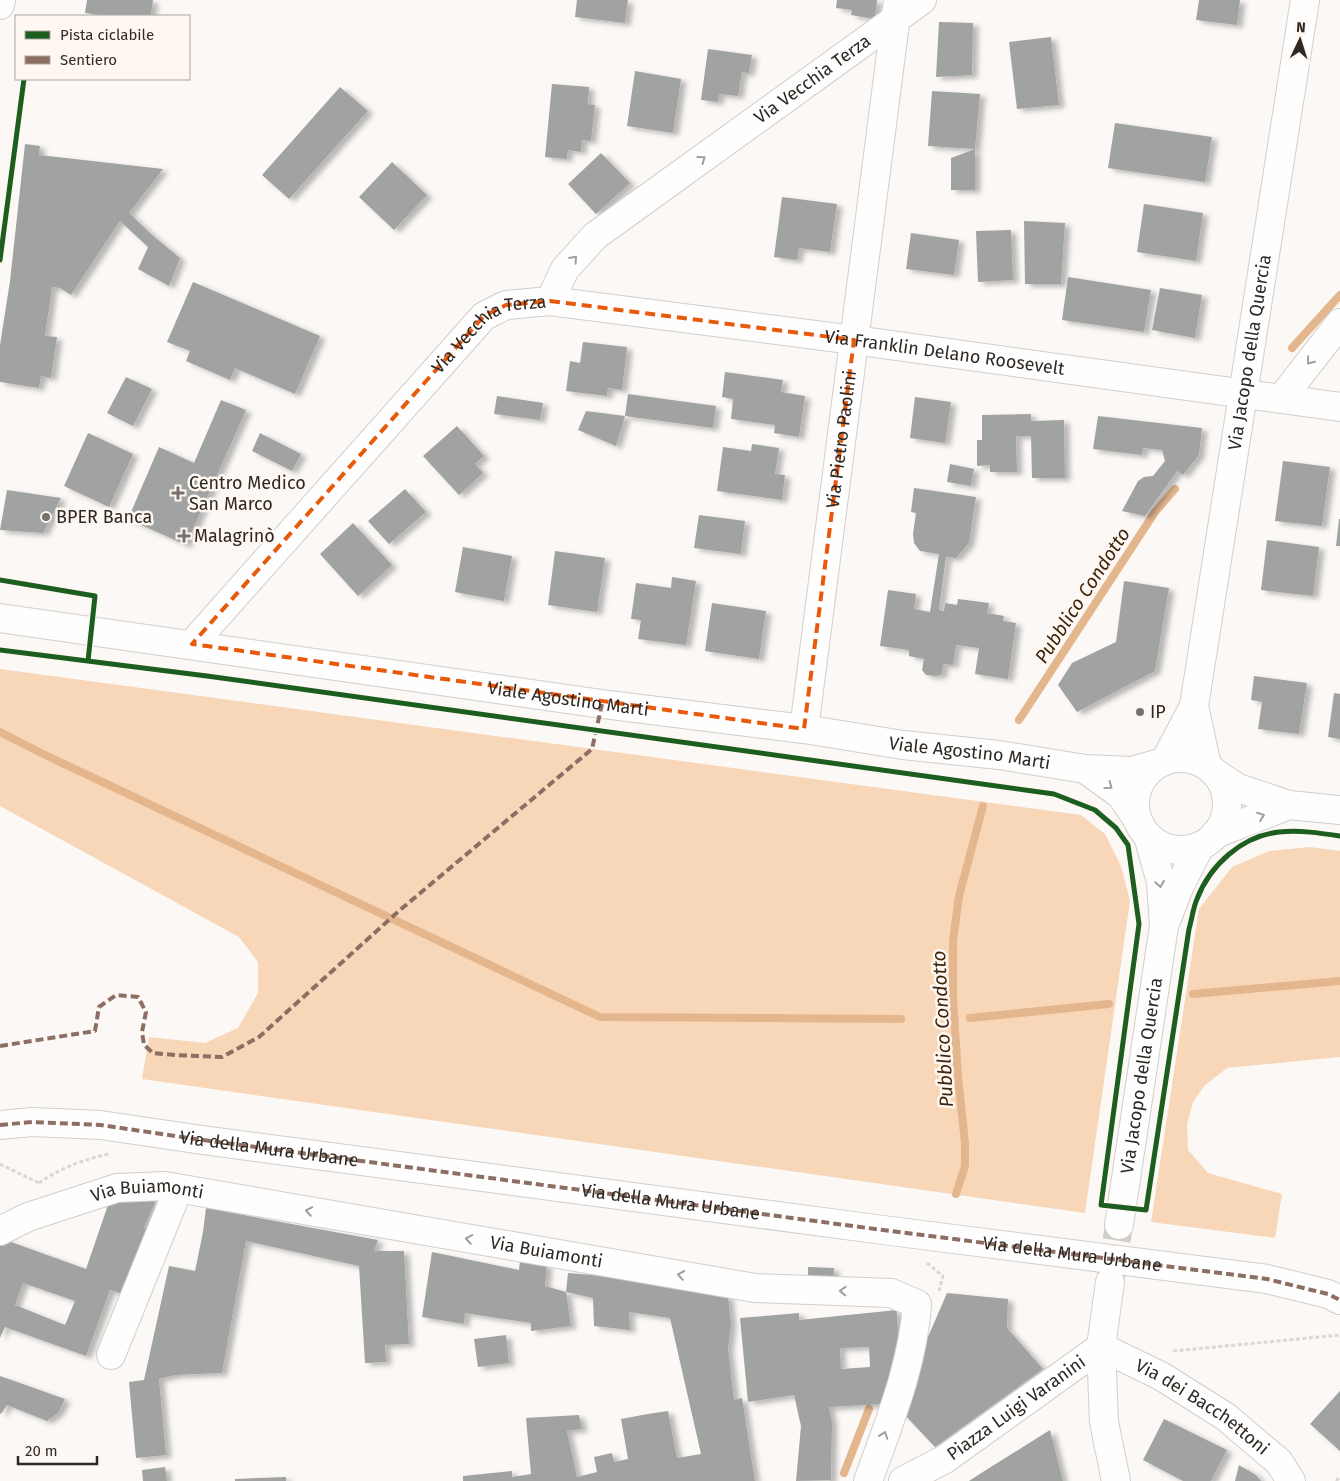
<svg xmlns="http://www.w3.org/2000/svg" width="1340" height="1481" font-family="'Fira Sans',sans-serif">
<style>
.green{fill:#f8d6b8}
.lines{fill:none;stroke-linecap:round;stroke-linejoin:round}
.stream{stroke:#e4b68d;stroke-width:8}
.building{fill:#a1a3a3;fill-rule:evenodd;filter:url(#shadow)}
.minor-tunnel{stroke:#d2cfcb;stroke-width:28;stroke-dasharray:28 14;stroke-linecap:butt}
.minor-casing{stroke:#d2ceca;stroke-width:30}
.major-casing{stroke:#d2ceca;stroke-width:30}
.path{stroke:#d9d8d7;stroke-width:3;stroke-dasharray:4 2.5;stroke-linecap:butt}
.minor{stroke:#fefefe;stroke-width:28}
.major{stroke:#fefefe;stroke-width:28}
.quiet{stroke:#8d6e63;stroke-width:4;stroke-dasharray:8 4;stroke-linecap:butt}
.cycleway-casing{stroke:#fef7f2;stroke-width:8}
.cycleway{stroke:#1b5e20;stroke-width:5}
.oneway{stroke:#a19e9c}
.marked{fill:none;stroke:#e8590c;stroke-width:4;stroke-dasharray:10 6;stroke-linejoin:round}
.poi-dot{fill:#76716d;stroke:#fef7f2;stroke-width:2}
.labels{text-anchor:middle;stroke-width:5;stroke-linejoin:round;paint-order:stroke}
.street-label{font-size:18px;fill:#2f2924;stroke:#fef7f2}
.poi-label{font-size:18px;fill:#2f2924;stroke:#fef7f2;text-anchor:start}
.water-label{font-size:19px;font-style:italic;fill:#3d240a;stroke:#fef7f2}
</style>
<defs>
<filter id="shadow"><feDropShadow dx="5.5" dy="3" stdDeviation="2.5" flood-color="#0004"/></filter>
</defs>
<rect width="100%" height="100%" fill="#fbf8f5"/>
<path class="green" d="M0 669 1081 815 1105 834 1121 866 1130 901 1085 1213 142 1079 149 1037 205 1043 238 1028 258 993V962L239 937 0 806Z
M1310 847 1340 851V1057L1227 1068 1205 1085 1193 1102 1187 1124 1188 1150 1208 1173 1282 1194 1275 1238 1151 1222 1199 909 1232 867 1269 851Z"/>
<g class="lines">
<path class="stream" d="M1292 348 1340 295
M1019 720 1155 512 1175 489
M0 732 41 753 600 1017 901 1019
M1193 994 1340 981
M970 1018 1109 1004
M956 1194 965 1166V1143L958 1077 953 997V941L959 896 983 806
M844 1473 869 1409"/>
</g>
<path class="building" d="M87 0H153L151 16H109L85 13Z
M577 0H628L625 23 575 17Z
M837 0H877L875 19 851 15 852 10 836 8Z
M1199 0H1240L1237 25 1196 20Z
M939 22 973 23 972 75 936 77Z
M1051 37 1059 105 1017 109 1009 42Z
M708 49 752 55 749 73 742 72 738 96 719 94 718 102 701 100Z
M635 71 681 79 673 133 627 126Z
M552 84 589 87 588 104 595 105 591 141 582 140 581 152 568 150 567 159 545 157Z
M340 87 368 111 289 199 262 175Z
M932 91 980 94 975 149 928 146Z
M1115 123 1212 137 1205 182 1108 168Z
M25 144 40 146 39 155 163 169 129 213 152 235 180 258 169 286 138 269 148 247 120 221 71 295 60 288 52 287 45 336 57 337 51 378 41 376 39 388 0 382V345L10 281Z
M975 149V190H951V158Z
M601 153 630 183 596 214 568 184Z
M392 162 427 195 394 230 359 197Z
M782 197 837 204 830 252 799 248 797 260 774 257Z
M1144 204 1203 213 1196 261 1137 252Z
M1024 221 1065 223 1061 284H1025Z
M1011 230 1013 280 978 282 976 231Z
M911 233 959 240 954 275 906 269Z
M1068 277 1151 290 1144 332 1062 320Z
M193 282 320 336 295 394 235 368 230 380 186 361 190 351 167 342Z
M1160 288 1202 295 1195 338 1152 330Z
M583 342 627 347 622 390 608 388 607 396 566 391 570 361 580 363Z
M725 372 783 380 781 392 805 396 799 437 774 433 775 425 731 419 733 399 722 397Z
M126 377 152 389 133 426 107 413Z
M628 394 716 406 713 428 625 416Z
M497 396 543 403 540 420 494 414Z
M915 397 951 402 945 443 910 438Z
M221 400 246 410 186 545 128 519 159 447 194 463Z
M586 411 625 416 616 446 578 430Z
M1031 414V421L1064 420 1065 478H1032L1031 436H1016L1017 472H990V465L977 466V440H982V415Z
M1098 416 1202 428 1199 455 1183 475 1177 471 1145 516 1122 511 1138 481 1144 477 1153 476 1165 461 1162 450 1143 448 1142 455 1093 449Z
M457 426 484 456 475 464 483 473 459 495 423 456Z
M88 433 133 454 109 507 64 486Z
M260 433 301 454 292 471 252 451Z
M752 444 779 448 775 474 785 475 782 500 717 491 723 447 751 451Z
M1283 461 1330 467 1322 526 1275 521Z
M950 464 974 469 971 486 947 482Z
M914 488 976 497 969 543 956 558 946 557 939 610 944 611 945 603 957 605 958 599 989 603 987 613 1004 616 1003 621 1016 623 1008 679 975 674 979 648 956 645 953 665 943 664 942 674 936 676 926 675 922 670 924 659 909 656V650L880 646 888 590 916 594 914 609 930 612 939 554 920 551 914 543 913 534 916 513 911 512Z
M405 489 426 512 389 544 368 521Z
M7 490 61 498 43 533 0 530Z
M699 515 745 521 741 554 694 548Z
M1339 519H1340V546H1336Z
M353 523 392 565 358 596 320 554Z
M1267 540 1319 547 1313 596 1261 590Z
M463 547 512 556 504 601 455 592Z
M555 551 605 558 597 612 548 605Z
M672 577 696 581 686 645 638 639 641 620 631 619 636 583 671 588Z
M1124 581 1169 588 1155 671 1077 712 1058 685 1072 663 1116 642Z
M712 603 766 611 759 659 705 651Z
M1254 676 1307 683 1299 734 1258 729 1262 702 1251 700Z
M1334 693 1340 694V739L1328 737Z
M157 1198 144 1228 153 1230 129 1296 110 1290 86 1356 5 1327 0 1338V1238L86 1269 109 1202ZM23 1283 75 1301 65 1325 15 1305Z
M206 1208 378 1240 374 1251H404L409 1344 385 1345 386 1362 365 1363 359 1266 246 1241 222 1373 175 1375 159 1379 166 1455 136 1458 129 1382 144 1380 169 1266 195 1271 203 1232Z
M432 1252 519 1270 520 1260 547 1265 545 1286 566 1292 571 1326 531 1331V1323L465 1313 464 1324 422 1317Z
M808 1267 834 1268 833 1281 808 1279Z
M568 1273 628 1278 728 1296 731 1324 728 1348 734 1400 742 1398 755 1481H463V1476L512 1471V1477L531 1474 526 1418 579 1415 582 1429 567 1431 577 1477 597 1472 594 1457 612 1453 614 1462 628 1459 621 1419 648 1414 668 1411 677 1458 701 1454 670 1318 629 1312 630 1330 594 1326 593 1298 566 1292Z
M947 1293 1008 1299 1007 1328 1043 1369 935 1447 901 1411 902 1397Z
M897 1310 899 1364 884 1404 829 1407 832 1423 831 1480 796 1481 801 1426 794 1395 748 1402 740 1318 799 1313V1320ZM869 1347 870 1367 841 1369 840 1348Z
M506 1335 509 1363 478 1367 474 1339Z
M0 1376 65 1399 58 1413 47 1421 7 1405 1 1414 0 1413Z
M1340 1391V1451L1310 1424Z
M1164 1419 1227 1450 1211 1481H1183L1143 1460Z
M1050 1430 1063 1481H969L986 1470Z
M1239 1465 1256 1475 1261 1481H1235Z
M165 1467 167 1481H143L142 1470Z
M286 1477V1481H235V1479Z"/>
<g class="lines">
<path class="minor-tunnel" d="M1110 1282 1119 1225"/>
<g class="minor-casing">
<g id="minor">
<path id="s1" d="M550 301 565 269 595 236 922 0"/>
<path d="M1281 399 1340 323"/>
<path id="s2" d="M192 644 484 316 506 305 550 301 854 340 1340 407"/>
<path id="s3" d="M1194 706 1305 0"/>
<path id="s4" d="M804 729 898 0"/>
<path d="M1165 761 1194 706 1207 766"/>
<path d="M1148 836 1161 882 1164 926 1180 885 1200 846"/>
<path d="M0 1125 32 1122 101 1125 195 1139 883 1230 1267 1279 1328 1294 1340 1300"/>
<path id="s5" d="M1119 1225 1164 926"/>
<path id="s6" d="M0 1231 28 1217 117 1188 165 1186 755 1288 891 1293 917 1304C913 1365 889 1423 868 1481"/>
<path d="M1110 1282 1101 1347 1104 1422 1116 1481"/>
<path id="s7" d="M1101 1347 1161 1376 1226 1417 1279 1462 1291 1481"/>
<path d="M111 1355 173 1202 176 1188"/>
<path id="s8" d="M903 1481 945 1459 1101 1347"/>
</g>
</g>
<g class="major-casing">
<g id="major">
<path d="M0 5 1 0"/>
<path id="s9" d="M0 618 602 704 804 729 903 745 999 755 1085 769"/>
<circle cx="1181" cy="804" r="46"/>
<path d="M1215 773 1238 788 1289 805 1215 834"/>
<path d="M1289 805 1340 810"/>
<path d="M1139 822 1121 795 1085 769 1131 771 1157 764"/>
</g>
</g>
<path class="path" d="M0 1164 39 1183
M39 1183C59 1169 84 1159 109 1154
M927 1263 943 1276 939 1291
M1173 1351 1340 1335
M1336 1481 1340 1477"/>
<use href="#minor" class="minor"/>
<use href="#major" class="major"/>
<g class="quiet">
<path d="M0 1046 95 1031 99 1007 116 995 138 997 146 1012 142 1032 144 1045 153 1053 175 1055 222 1057 259 1037 400 910 592 749 602 704"/>
<path id="s10" d="M0 1125 32 1122 101 1125 195 1139 883 1230 1267 1279 1328 1294 1340 1300"/>
</g>
<g class="cycleway-casing">
<path id="cycleway" d="M0 260 24 79
M0 580 95 596 88 661
M0 650 207 676 1054 794 1095 810 1116 828 1128 845 1139 924 1101 1205 1146 1210 1189 929C1192 919 1193 908 1197 899 1210 865 1242 836 1279 832 1300 830 1320 833 1340 836"/>
</g>
<use href="#cycleway" class="cycleway"/>
</g>
<defs><path id="oneway-chevron" d="M-2-3.5L2.5 0L-2 3.5" fill="none" stroke-width="1.6" stroke-linecap="round" stroke-linejoin="round" transform="scale(1.25)"/></defs>
<g class="oneway">
<use href="#oneway-chevron" transform="translate(702 159) rotate(-36)"/>
<use href="#oneway-chevron" transform="translate(574 259) rotate(-48)"/>
<use href="#oneway-chevron" transform="translate(1310 361) rotate(128)"/>
<use href="#oneway-chevron" transform="translate(1109 786) rotate(36)"/>
<use href="#oneway-chevron" transform="translate(1261 816) rotate(-21)"/>
<use href="#oneway-chevron" transform="translate(1160 884) rotate(81)"/>
<use href="#oneway-chevron" transform="translate(309 1211) rotate(-170)"/>
<use href="#oneway-chevron" transform="translate(469 1239) rotate(-170)"/>
<use href="#oneway-chevron" transform="translate(681 1275) rotate(-170)"/>
<use href="#oneway-chevron" transform="translate(843 1291) rotate(-178)"/>
<use href="#oneway-chevron" transform="translate(884 1435) rotate(-71)"/>
</g>
<path class="marked" d="M550 301 854 340 804 729 192 644 484 316 506 305Z"/>
<g class="poi-dot">
<path d="M175.5 485.5h5v5h5v5h-5v5h-5v-5h-5v-5h5z"/>
<circle cx="46" cy="517" r="5"/>
<path d="M181.5 528.5h5v5h5v5h-5v5h-5v-5h-5v-5h5z"/>
<circle cx="1140" cy="712" r="5"/>
</g>
<g class="labels">
<g class="street-label">
<text dy="6" stroke="none"><textPath href="#s1" startOffset="348">Via Vecchia Terza</textPath></text>
<text dy="6" stroke="none"><textPath href="#s2" startOffset="435">Via Vecchia Terza</textPath></text>
<text dy="6" stroke="none"><textPath href="#s2" startOffset="906">Via Franklin Delano Roosevelt</textPath></text>
<text dy="6" stroke="none"><textPath href="#s3" startOffset="358">Via Jacopo della Quercia</textPath></text>
<text dy="6" stroke="none"><textPath href="#s4" startOffset="292">Via Pietro Paolini</textPath></text>
<text dy="6" stroke="none"><textPath href="#s9" startOffset="574">Viale Agostino Marti</textPath></text>
<text dy="6" stroke="none"><textPath href="#s9" startOffset="979">Viale Agostino Marti</textPath></text>
<text dy="6" stroke="none"><textPath href="#s5" startOffset="151">Via Jacopo della Quercia</textPath></text>
<text dy="6" stroke="none"><textPath href="#s10" startOffset="271">Via della Mura Urbane</textPath></text>
<text dy="6" stroke="none"><textPath href="#s6" startOffset="155">Via Buiamonti</textPath></text>
<text dy="6" stroke="none"><textPath href="#s10" startOffset="676">Via della Mura Urbane</textPath></text>
<text dy="6" stroke="none"><textPath href="#s6" startOffset="560">Via Buiamonti</textPath></text>
<text dy="6" stroke="none"><textPath href="#s10" startOffset="1081">Via della Mura Urbane</textPath></text>
<text dy="6" stroke="none"><textPath href="#s8" startOffset="135">Piazza Luigi Varanini</textPath></text>
<text dy="6" stroke="none"><textPath href="#s7" startOffset="118">Via dei Bacchettoni</textPath></text>
</g>
<g class="poi-label">
<text x="189" y="489">Centro Medico<tspan x="189" dy="21">San Marco</tspan></text>
<text x="56" y="523">BPER Banca</text>
<text x="194" y="542">Malagrinò</text>
<text x="1150" y="718">IP</text>
</g>
<g class="water-label">
<text transform="translate(1082 595) rotate(-57)" y="7">Pubblico Condotto</text>
<text transform="translate(942 1029) rotate(-93)" y="7">Pubblico Condotto</text>
</g>
</g>
<rect x="15" y="15" width="175" height="65" fill="#fef7f2" stroke="#aba5a0"/>
<rect x="25" y="31" width="25" height="8" fill="#1b5e20" stroke="#aba5a0"/>
<text x="60" y="40" font-size="15" fill="#2f2924">Pista ciclabile</text>
<rect x="25" y="56" width="25" height="8" fill="#8d6e63" stroke="#aba5a0"/>
<text x="60" y="65" font-size="15" fill="#2f2924">Sentiero</text>
<g transform="translate(1300 40) rotate(4)" stroke="#fef7f2" stroke-width="4" paint-order="stroke">
<path d="M0-4L9 19L0 12L-9 19Z" fill="#2f2924"/>
<text y="-8" font-size="14" font-weight="bold" text-anchor="middle" fill="#2f2924">N</text>
</g>
<path d="M18 1456v8h79v-8" fill="none" stroke="#2f2924" stroke-width="2.5"/>
<text x="25" y="1456" font-size="15" fill="#2f2924" stroke="#fef7f2" stroke-width="4" paint-order="stroke">20 m</text>
</svg>
